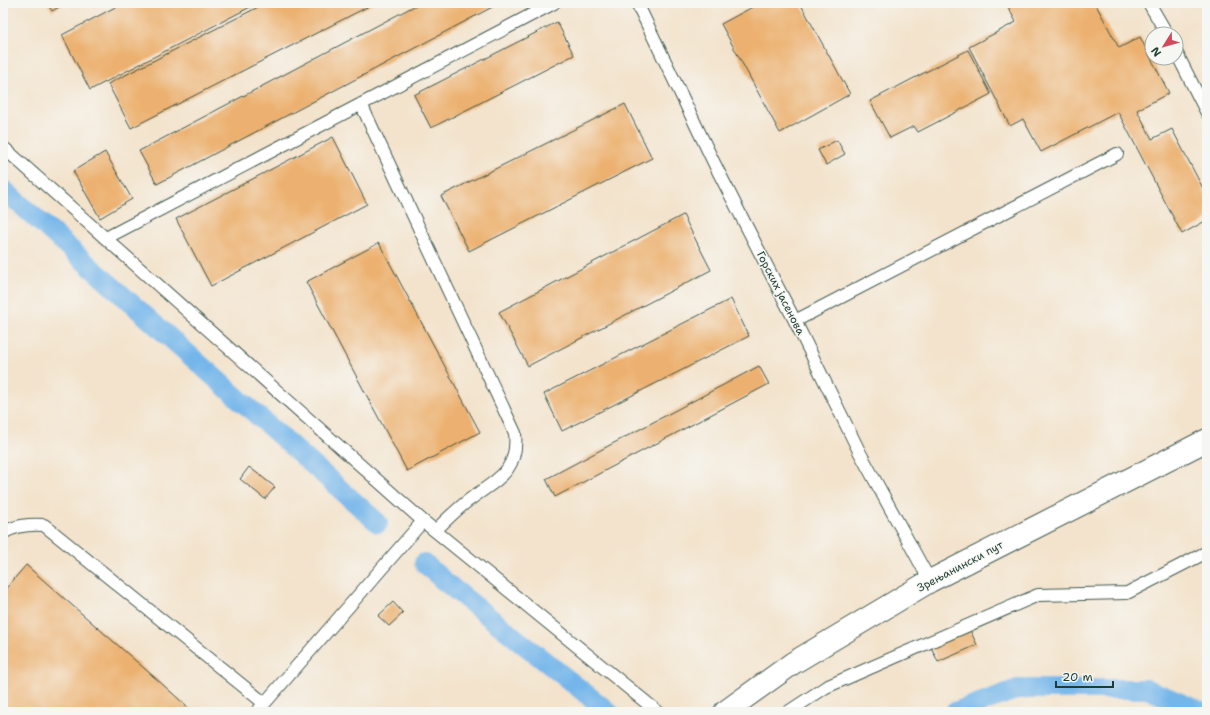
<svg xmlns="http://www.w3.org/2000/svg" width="1210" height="715" font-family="'Shantell Sans',sans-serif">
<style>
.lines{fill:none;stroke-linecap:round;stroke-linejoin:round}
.canal{stroke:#75b6ea;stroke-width:20}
.building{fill:#ecb170}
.service-casing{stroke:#3f564b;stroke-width:14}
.primary-casing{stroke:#3f564b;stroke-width:24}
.service{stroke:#fff;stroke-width:12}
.primary{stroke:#fff;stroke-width:22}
.labels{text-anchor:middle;stroke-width:3;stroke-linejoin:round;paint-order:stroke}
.street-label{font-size:11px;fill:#1f3d34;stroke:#f6f6f2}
</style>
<rect width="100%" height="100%" fill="#f6f6f2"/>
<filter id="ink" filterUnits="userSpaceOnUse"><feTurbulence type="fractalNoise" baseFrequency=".025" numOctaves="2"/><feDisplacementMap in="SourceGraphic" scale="8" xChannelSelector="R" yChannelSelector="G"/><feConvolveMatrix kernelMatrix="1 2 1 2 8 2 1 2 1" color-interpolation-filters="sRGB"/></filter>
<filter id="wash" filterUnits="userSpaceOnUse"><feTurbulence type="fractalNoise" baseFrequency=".012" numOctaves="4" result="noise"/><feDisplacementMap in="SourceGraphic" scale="16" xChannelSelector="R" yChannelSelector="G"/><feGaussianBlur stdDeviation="0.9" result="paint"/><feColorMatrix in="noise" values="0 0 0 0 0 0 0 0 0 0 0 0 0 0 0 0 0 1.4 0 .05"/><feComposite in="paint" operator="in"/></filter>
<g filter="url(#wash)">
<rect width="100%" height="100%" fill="#f3e3cc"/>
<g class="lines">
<path class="canal" d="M3 189 378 523
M424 563 445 582 609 712
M955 712 1018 689H1147L1202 712"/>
</g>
<g id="blocks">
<path class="building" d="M47 3H66L52 11Z
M123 3H258L90 90 62 35Z
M266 3H375L131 128 108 84Z
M420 3H500L157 184 139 151Z
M760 3H800L850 94 780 133 721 24Z
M1006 3H1095L1119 48 1140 37 1169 93 1137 110 1152 139 1172 129 1207 196V220L1182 234 1118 112 1041 152 1023 119 1010 126 969 47 1016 22Z
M557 22 574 55 431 128 414 95Z
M968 50 991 94 918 132 914 126 890 138 870 101Z
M625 104 652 158 469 251 441 196Z
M333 137 367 204 211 286 176 219Z
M837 140 845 154 826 165 818 150Z
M105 152 132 199 100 218 73 171Z
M683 215 711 270 528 366 499 312Z
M379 243 480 432 407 471 306 282Z
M731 299 749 336 562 431 544 394Z
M759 366 769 384 555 497 546 479Z
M249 467 275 487 265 499 240 479Z
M26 565 161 683 193 712H3V592Z
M393 602 403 613 389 626 378 616Z
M970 630 977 645 938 662 931 647Z"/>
</g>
</g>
<g filter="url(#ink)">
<use href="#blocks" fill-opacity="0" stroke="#3f564b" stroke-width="1"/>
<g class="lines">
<g class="service-casing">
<path id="service" d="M637 3 715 165 795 321 860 453 930 581
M1149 3 1167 34
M1176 52 1207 113
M361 104 515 433C519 472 496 480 469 500 457 509 446 520 435 531
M3 147 423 521 658 712
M106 238 554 3
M795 321 1117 154
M3 533C16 525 29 524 44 525L264 703
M257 712 423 521
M788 712 826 687 1038 595 1127 593 1207 552"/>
</g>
<g class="primary-casing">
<path id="primary" d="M725 712 793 663 930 581 1207 440"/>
</g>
<use href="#service" class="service"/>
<use href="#primary" class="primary"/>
</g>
</g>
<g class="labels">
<g class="street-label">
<text transform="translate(781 293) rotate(63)" y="4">Горских јасенова</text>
<text transform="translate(960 566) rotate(-28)" y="4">Зрењанински пут</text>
</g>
</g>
<rect width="1210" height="715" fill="none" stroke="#f6f6f2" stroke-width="16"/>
<g transform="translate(1164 46) rotate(233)"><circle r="19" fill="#f6f6f2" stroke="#a0aca6"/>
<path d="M0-3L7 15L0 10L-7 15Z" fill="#d1495b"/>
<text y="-6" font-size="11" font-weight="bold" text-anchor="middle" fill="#1f3d34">N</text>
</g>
<path d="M1056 681v6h57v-6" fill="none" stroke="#1f3d34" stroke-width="2"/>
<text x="1062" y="681" font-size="12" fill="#1f3d34" stroke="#f6f6f2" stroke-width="3" paint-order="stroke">20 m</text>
</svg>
